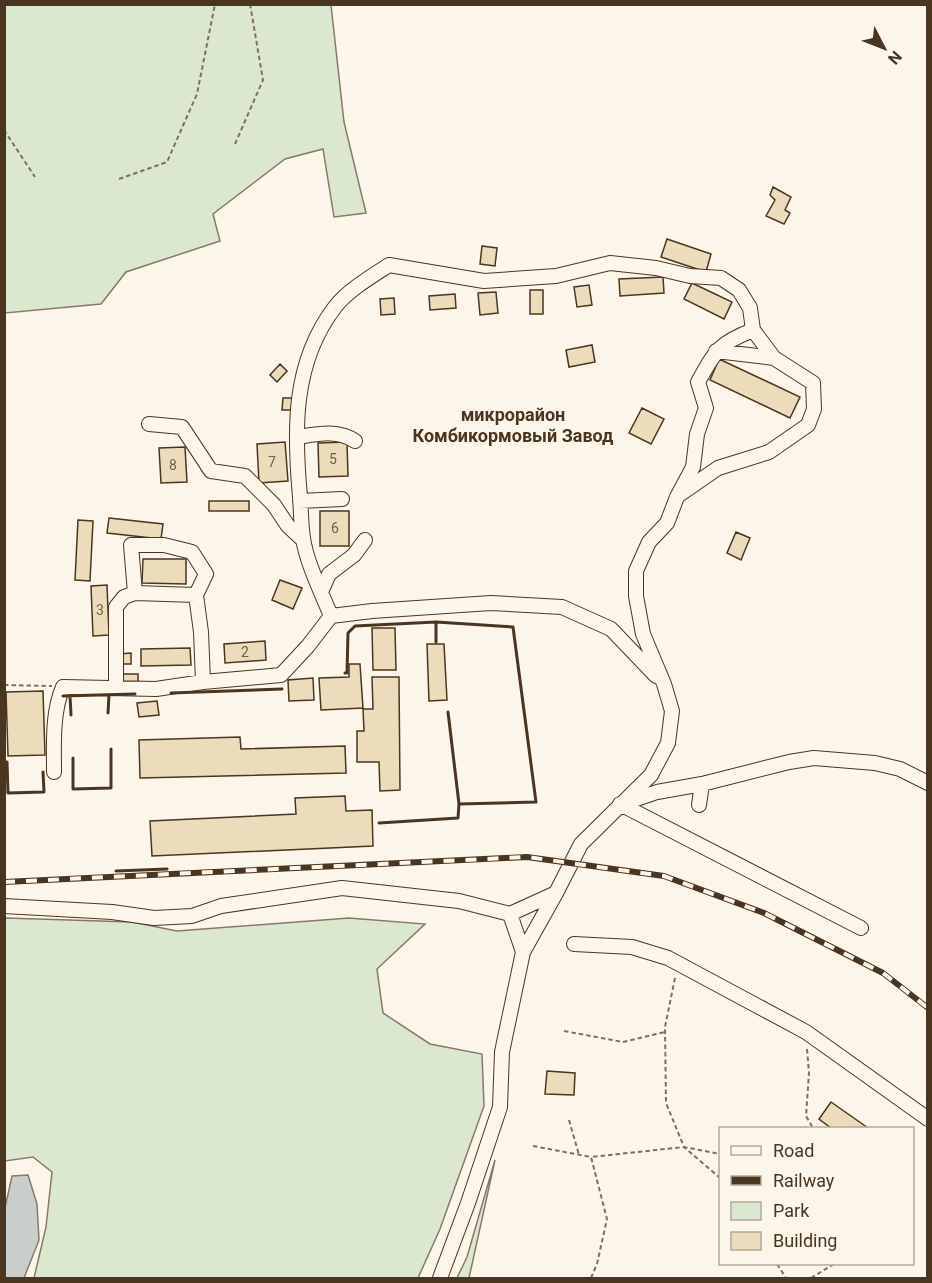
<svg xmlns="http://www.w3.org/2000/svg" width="932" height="1283" font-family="Roboto,sans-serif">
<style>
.green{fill:#dce7d0;stroke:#887966;stroke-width:1.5}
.water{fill:#c9cecd;stroke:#887966;stroke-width:1.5}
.building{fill:#ecdcbc;stroke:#4a3520;stroke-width:1.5}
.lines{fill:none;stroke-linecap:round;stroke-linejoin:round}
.minor-casing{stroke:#4a3520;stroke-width:16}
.path{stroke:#7f6f5c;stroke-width:2;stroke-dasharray:4.5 3;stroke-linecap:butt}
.minor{stroke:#fbf6e9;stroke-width:14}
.rail-casing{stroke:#4a3520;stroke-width:6}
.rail{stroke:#fbf6e9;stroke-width:4;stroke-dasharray:11;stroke-linecap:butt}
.wall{stroke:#4a3520;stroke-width:3}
.labels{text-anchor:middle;stroke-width:4.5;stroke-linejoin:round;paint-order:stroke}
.number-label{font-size:14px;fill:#725f47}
.neighbourhood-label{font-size:18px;font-weight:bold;fill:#4a3520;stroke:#fbf6e9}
</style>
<rect width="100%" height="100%" fill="#fbf6e9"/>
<path class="green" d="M5 4 331 5 344 122 366 213 334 217 323 149 285 159 213 214 220 241 126 272 101 304 5 313Z
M5 918 132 922 177 931 349 918 425 924 377 969 383 1013 430 1044 482 1054 484 1106 440 1229 418 1278H34L46 1227 52 1172 33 1157 5 1161Z
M495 1160 469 1278H457L467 1257Z"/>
<path class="water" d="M28 1175 37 1204 39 1240 24 1278H5V1208L12 1176Z"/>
<path class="building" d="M773 187 791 197 785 210 790 213 784 224 766 216 775 200 770 195Z
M667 239 711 254 706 272 661 257Z
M482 246 497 248 495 266 480 264Z
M663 277 664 293 620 296 619 279Z
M692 283 732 302 724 319 684 299Z
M589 285 592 305 577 307 574 287Z
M530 290H543V314H530Z
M496 292 498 313 480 315 478 293Z
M455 294 456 308 430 310 429 296Z
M394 298 395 314 381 315 380 299Z
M592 345 595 362 569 367 566 350Z
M719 359 800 397 790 418 710 380Z
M280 364 287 371 277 382 270 375Z
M283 398H292V410H282Z
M642 408 664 419 651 444 629 433Z
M285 442 288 481 259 483 257 444Z
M347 442 348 476 319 477 318 443Z
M185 447 187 482 161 483 159 448Z
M209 501H249V511H209Z
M320 511H349V546H320Z
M109 518 163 524 161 539 107 533Z
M78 520 93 521 90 581 75 580Z
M736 532 750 538 741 560 727 553Z
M143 559H186V584L142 583Z
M280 580 302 588 293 609 272 600Z
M107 585 109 635 93 636 91 586Z
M372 628H395L396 670H373Z
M265 641 266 660 225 663 224 644Z
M427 644H444L447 700 429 701Z
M190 648 191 665 141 666V649Z
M131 653V664H119V654Z
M349 664H360L363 708 321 710 319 678 349 677Z
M120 674H138V682L121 683Z
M372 677H399L400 790 380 791 379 762H357V731H364L363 709H373Z
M313 678 314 700 289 701 288 680Z
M43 691 45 755 8 756 6 692Z
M157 701 159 715 139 717 137 703Z
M240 737 241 749 345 746 346 773 140 778 139 740Z
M345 796 346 811 372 810 373 846 152 856 150 821 296 814 295 798Z
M547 1071 575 1073 574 1095 545 1094Z
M831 1102 868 1128H831L819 1119Z"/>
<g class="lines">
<g class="minor-casing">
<path id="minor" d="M753 330 774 358
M149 424 182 427 211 471 245 476 274 505 288 526 303 540
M298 437C317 434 338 429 355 441
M679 495 718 468 769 452 808 425 814 409 813 383 774 358 716 351
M300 501 342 499
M321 592 329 574 354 555 365 540
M196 595 135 593 131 545H164L192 552 206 574 196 595 201 632 203 682
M331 616C322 594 306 561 303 538 301 525 301 510 300 497 294 431 292 363 335 307 347 291 372 276 389 265L484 281 556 276 610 263 656 268 690 276 721 278 739 290 750 308 753 330C718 344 716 350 698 382L706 408 697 434 693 467 677 497 667 523 649 542 636 571V596L643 634 664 684 672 711 668 743 651 775 581 844 556 893 523 952 502 1052 500 1107 468 1203 440 1278
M116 687V607L124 597 135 593
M54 772C54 745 52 712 63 687L156 689 203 682 281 675 308 646 331 616 372 611 491 603 562 607 611 629 656 676
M625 803 657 792 702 784 789 762 814 758 875 763 900 769 928 783
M620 804 861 928
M699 805 702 784
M4 906 112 912 154 918 192 916 221 906 342 888 459 901 510 914
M574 944 632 947 668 958 806 1032 928 1119
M523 952 510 914 556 893"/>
</g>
<path class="path" d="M4 130 35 177
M235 144 263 80 250 4
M119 179 167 162 197 94 215 4
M4 685 52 686
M675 978 665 1027 666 1103 684 1147 720 1154
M564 1031 623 1042 665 1032
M807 1049 809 1073 806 1116 813 1128
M569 1120 579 1155
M533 1146 591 1157
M912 1257H914
M777 1264 786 1278
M591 1278 597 1264 607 1219 591 1157 684 1147 720 1178
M811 1278 834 1264"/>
<use href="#minor" class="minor"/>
<g class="rail-casing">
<path id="rail" d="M4 882 527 857 664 876 764 913 883 973 928 1008"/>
</g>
<use href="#rail" class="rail"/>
<path class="wall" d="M436 622V642
M345 673H347L348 633 355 626 436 622 513 627 536 802 459 804 458 818 379 823
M171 693 282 689
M63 696 135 694
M70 696 71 715
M448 712 459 804
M108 713 109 695
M73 758V789L111 788V749
M7 762 8 793 44 792 43 772
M116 871 167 869"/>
</g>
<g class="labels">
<g class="number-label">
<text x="333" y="464">5</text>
<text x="272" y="467">7</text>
<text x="173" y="470">8</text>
<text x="335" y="533">6</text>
<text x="100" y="615">3</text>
<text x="245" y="657">2</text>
</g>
<g class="neighbourhood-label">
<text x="513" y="421">микрорайон<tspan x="513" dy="21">Комбикормовый Завод</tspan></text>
</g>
</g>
<rect width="932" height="1283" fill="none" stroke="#4a3520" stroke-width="12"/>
<rect x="719" y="1127" width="195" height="138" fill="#fbf6e9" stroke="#b4a999" stroke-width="1.5"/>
<rect x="731" y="1146" width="30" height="9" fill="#fbf6e9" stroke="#b4a999" stroke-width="1.5"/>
<text x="773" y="1157" font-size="18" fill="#4a3520">Road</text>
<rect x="731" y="1176" width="30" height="9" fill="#4a3520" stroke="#b4a999" stroke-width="1.5"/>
<text x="773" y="1187" font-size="18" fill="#4a3520">Railway</text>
<rect x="731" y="1202" width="30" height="18" fill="#dce7d0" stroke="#b4a999" stroke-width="1.5"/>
<text x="773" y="1217" font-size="18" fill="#4a3520">Park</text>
<rect x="731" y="1232" width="30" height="18" fill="#ecdcbc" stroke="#b4a999" stroke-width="1.5"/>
<text x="773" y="1247" font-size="18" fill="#4a3520">Building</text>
<g transform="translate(884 48) rotate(132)" stroke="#fbf6e9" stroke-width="4.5" paint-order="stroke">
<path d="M0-4.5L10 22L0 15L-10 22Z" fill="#4a3520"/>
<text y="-9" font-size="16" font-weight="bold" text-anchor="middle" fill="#4a3520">N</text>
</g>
</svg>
